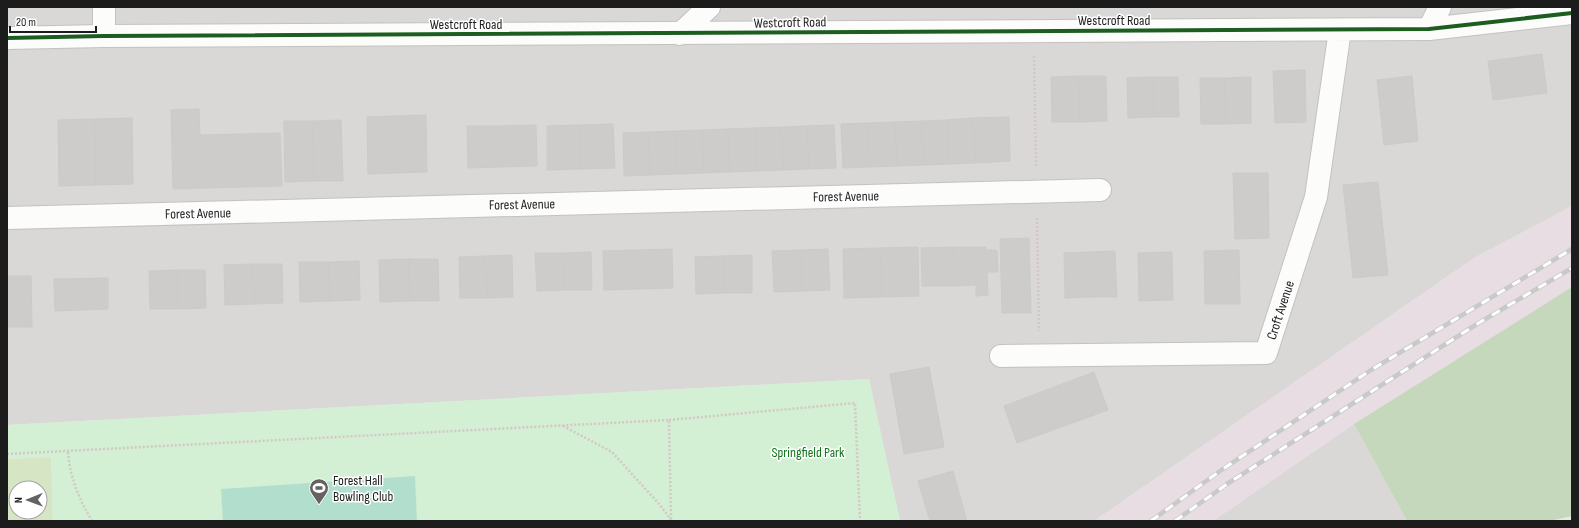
<svg xmlns="http://www.w3.org/2000/svg" width="1579" height="528" font-family="'Sofia Sans Condensed',sans-serif">
<style>
.residential{fill:#d9d8d6}
.industrial{fill:#e7dde3}
.grass{fill:#d6e6c5;fill-rule:evenodd}
.forest{fill:#c5d8bb}
.park{fill:#d3efd4}
.pitch{fill:#b2dfcd}
.building{fill:#ceccca;stroke:#cdcac6}
.lines{fill:none;stroke-linecap:round;stroke-linejoin:round}
.street-casing{stroke:#c3c2c1;stroke-width:24}
.path{stroke:#d4c7c5;stroke-width:2.5;stroke-dasharray:2 2;stroke-linecap:butt}
.street{stroke:#fcfcfb;stroke-width:22}
.rail-casing{stroke:#c9c9c8;stroke-width:4.5}
.rail{stroke:#fff;stroke-width:3;stroke-dasharray:9;stroke-linecap:butt}
.cycleway-casing{stroke:#fff;stroke-width:6}
.cycleway{stroke:#1b5e20;stroke-width:4}
.labels{text-anchor:middle;stroke-width:3;stroke-linejoin:round;paint-order:stroke}
.street-label{font-size:14px;fill:#1c1c1c;stroke:#fff}
.park-label{font-size:14px;fill:#12721d;stroke:#fff}
.poi-label{font-size:14px;fill:#1c1c1c;stroke:#fff;text-anchor:start}
</style>
<rect width="100%" height="100%" fill="#eae8e5"/>
<path class="residential" d="M7 7H1572V206L1474 258 1094 521H900L869 379 7 425Z
M1354 424 1407 521H1213Z"/>
<path class="industrial" d="M1572 206V287L1354 424 1213 521H1094L1474 258Z"/>
<path class="grass" d="M51 457 53 521H7V459ZM16 488H40V512H16Z"/>
<path class="forest" d="M1572 287V516L1549 521H1407L1354 424Z"/>
<path class="park" d="M869 379 900 521H53L51 457 7 459V425Z"/>
<path class="pitch" d="M415 476 417 521H223L221 489Z"/>
<path class="building" d="M1542 54 1547 93 1493 100 1488 61Z
M1305 70 1306 122 1275 123 1273 71Z
M1078 76H1106L1107 121 1080 122Z
M1078 76 1080 122H1052L1051 77Z
M1412 76 1418 141 1384 145 1377 80Z
M1153 77H1178L1179 117H1153Z
M1153 77V117L1128 118 1127 78Z
M1251 77V123L1226 124 1225 78Z
M1200 78H1225L1226 124H1201Z
M199 109 200 135 280 133 282 186 173 189 171 110Z
M426 115 427 172 368 174 367 117Z
M1009 117 1010 161 975 163 973 118Z
M132 118 133 184 96 185 94 119Z
M973 118 975 163 949 164 947 120Z
M94 119 96 185 59 186 58 120Z
M341 120 343 181H314L313 121Z
M947 120 949 164 923 165 922 121Z
M284 121H313L314 181 285 182Z
M922 121 923 165 897 166 895 122Z
M895 122 897 166 870 167 868 123Z
M868 123 870 167 843 168 841 124Z
M613 124 615 168 581 169 580 125Z
M536 125 537 166 502 167V126Z
M580 125 581 169 547 170V126Z
M834 125 836 168 809 169 807 126Z
M467 126H502V167L468 168Z
M807 126 809 169 783 170 781 127Z
M781 127 783 170 756 171 755 128Z
M755 128 756 171 730 172 728 129Z
M728 129 730 172 703 173 702 130Z
M702 130 703 173 677 174 675 131Z
M675 131 677 174 650 175 649 132Z
M649 132 650 175 624 176 623 133Z
M1233 173H1268L1269 238 1235 239Z
M1378 182 1388 275 1353 278 1343 185Z
M1029 238 1031 313H1002L1000 239Z
M918 247 919 296 882 297 880 248Z
M954 247H986V250H997L998 272H987L988 295 976 296V285L955 286Z
M954 247 955 286H922L921 248Z
M880 248 882 297 844 298 843 249Z
M672 249 673 288 638 289 637 250Z
M828 249 830 290 802 291 801 250Z
M637 250 638 289 604 290 603 251Z
M801 250 802 291 774 292 772 251Z
M1239 250 1240 304H1205L1204 251Z
M1115 251 1117 297H1090V252Z
M591 252 592 290H564L563 253Z
M1090 252V297L1065 298 1064 253Z
M1172 252 1173 300 1139 301 1138 253Z
M535 253H563L564 290 537 291Z
M512 255 513 297 487 298 485 256Z
M752 255V293H725L723 256Z
M485 256 487 298H460L459 257Z
M723 256 725 293 696 294 695 257Z
M409 259H438L439 301H410Z
M409 259 410 301 380 302 379 260Z
M359 261 360 300 330 301 329 262Z
M299 262H329L330 301 300 302Z
M253 264H282L283 303 254 304Z
M253 264 254 304 225 305 224 265Z
M177 270H205L206 308 177 309Z
M177 270V309H150L149 271Z
M7 276H31L32 327H7Z
M108 278V309L55 311 54 279Z
M929 367 944 447 904 454 890 374Z
M1094 372 1108 410 1017 443 1004 406Z
M953 471 967 521H930L918 481Z"/>
<g class="lines">
<g class="street-casing">
<path id="street" d="M104 7V36
M1429 29 1440 7
M680 34 709 7
M7 38 104 36 1429 29 1572 13
M7 218 1100 190
M1001 356 1266 353 1316 197 1340 30"/>
</g>
<path class="path" d="M1034 56 1036 167
M1037 218 1039 331
M669 420 855 403 860 521
M563 426 612 452 660 505 671 520
M68 452C70 478 79 499 92 521
M7 454 669 420 671 521"/>
<use href="#street" class="street"/>
<g class="rail-casing">
<path id="rail" d="M1151 521 1220 471 1371 370 1572 249
M1175 521 1227 484 1477 324 1572 268"/>
</g>
<use href="#rail" class="rail"/>
<g class="cycleway-casing">
<path id="cycleway" d="M7 38 104 36 1429 29 1572 13"/>
</g>
<use href="#cycleway" class="cycleway"/>
</g>
<defs>
<g id="stadium-pin" transform="scale(1)"><path d="M0 17L-7.5 6A9.5 9.5 0 1 1 7.5 6Z" fill="#646362" stroke="#fff"/><path d="M0-5a6.5 5 0 1 0 0 10a6.5 5 0 1 0 0-10ZM-3.5-1.8h7v3.6h-7Z" fill="#fff"/></g>
</defs>
<g fill-rule="evenodd">
<use href="#stadium-pin" x="319" y="488"/>
</g>
<g class="labels">
<g class="street-label">
<text x="1114" y="25">Westcroft Road</text>
<text transform="translate(790 22) rotate(-1)" y="5">Westcroft Road</text>
<text x="466" y="29">Westcroft Road</text>
<text transform="translate(846 196) rotate(-1)" y="5">Forest Avenue</text>
<text transform="translate(522 204) rotate(-1)" y="5">Forest Avenue</text>
<text transform="translate(198 213) rotate(-1)" y="5">Forest Avenue</text>
<text transform="translate(1280 310) rotate(-72)" y="5">Croft Avenue</text>
</g>
<g class="park-label">
<text x="808" y="457">Springfield Park</text>
</g>
<g class="poi-label">
<text x="333" y="485">Forest Hall<tspan x="333" dy="16">Bowling Club</tspan></text>
</g>
</g>
<rect width="1579" height="528" fill="none" stroke="#1c1c1c" stroke-width="16"/>
<g transform="translate(28 500) rotate(269)"><circle r="19" fill="#ffffff" stroke="#a4a4a4"/>
<path d="M0-3L7 15L0 10L-7 15Z" fill="#646362"/>
<text y="-6" font-size="11" font-weight="bold" text-anchor="middle" fill="#1c1c1c">N</text>
</g>
<path d="M10 26v6h86v-6" fill="none" stroke="#1c1c1c" stroke-width="2"/>
<text x="16" y="26" font-size="12" fill="#1c1c1c" stroke="#ffffff" stroke-width="3" paint-order="stroke">20 m</text>
</svg>
